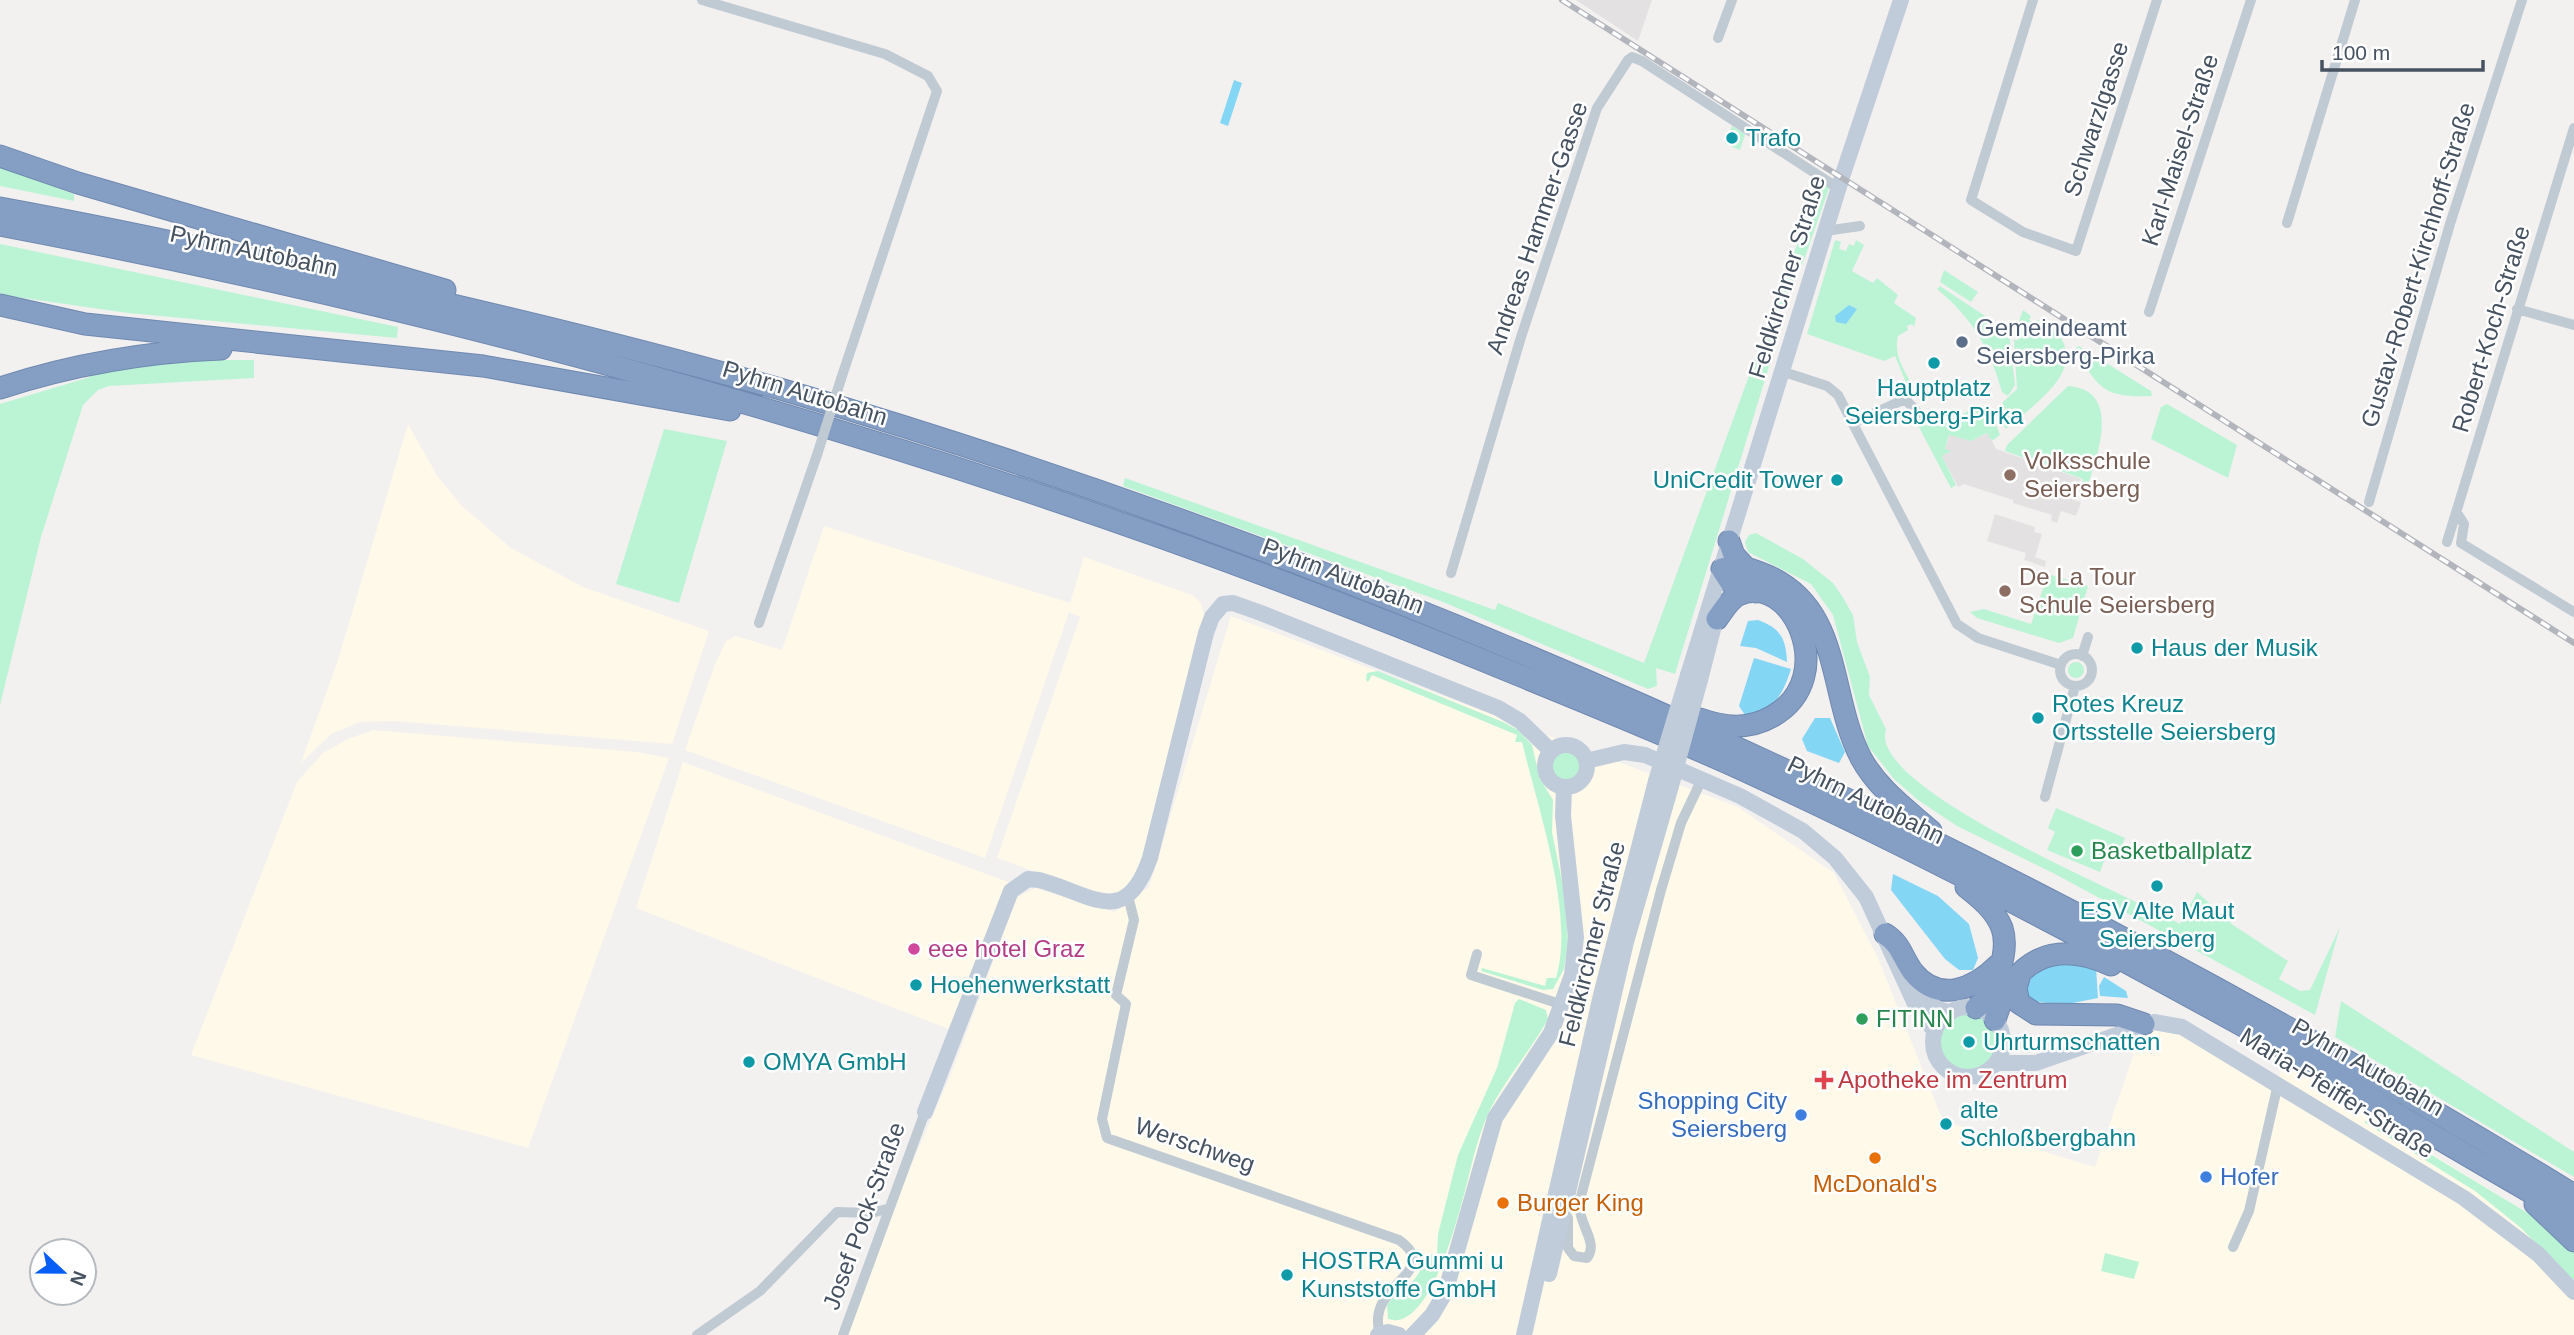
<svg xmlns="http://www.w3.org/2000/svg" width="2574" height="1335" font-family="Arial,sans-serif">
<style>
.commercial{fill:#fef9e9}
.education{fill:#e4e1e2}
.green{fill:#bbf4d5}
.water{fill:#84d6f5}
.lines{fill:none;stroke-linecap:round;stroke-linejoin:round}
.highway-casing{stroke:#6f89b0;stroke-width:23}
.street{stroke:#c0cad3;stroke-width:10}
.secondary{stroke:#c1ccdb;stroke-width:16}
.highway{stroke:#849ec4;stroke-width:21}
.rail-casing{stroke:#b2b5bb;stroke-width:6}
.rail{stroke:#fff;stroke-width:3.5;stroke-dasharray:10;stroke-linecap:butt}
.street-bridge{stroke:#c0cad3;stroke-width:10}
.secondary-bridge{stroke:#c1ccdb;stroke-width:16}
.culture-dot{fill:#0f9aa8;stroke:#fff;stroke-width:2.5}
.service-dot{fill:#5c6f8a;stroke:#fff;stroke-width:2.5}
.education-dot{fill:#8d6e63;stroke:#fff;stroke-width:2.5}
.leisure-dot{fill:#2e9e5b;stroke:#fff;stroke-width:2.5}
.hotel-dot{fill:#d1479c;stroke:#fff;stroke-width:2.5}
.health-dot{fill:#e0444e;stroke:#fff;stroke-width:2.5}
.shop-dot{fill:#3f7fe0;stroke:#fff;stroke-width:2.5}
.food-dot{fill:#e8710a;stroke:#fff;stroke-width:2.5}
.labels{text-anchor:middle;stroke-width:5;stroke-linejoin:round;paint-order:stroke}
.street-label{font-size:24px;fill:#465260;stroke:#fff}
.culture-label{font-size:24px;fill:#0d838f;stroke:#fff;text-anchor:start}
.service-label{font-size:24px;fill:#4e5e75;stroke:#fff;text-anchor:start}
.education-label{font-size:24px;fill:#785e54;stroke:#fff;text-anchor:start}
.leisure-label{font-size:24px;fill:#27864d;stroke:#fff;text-anchor:start}
.hotel-label{font-size:24px;fill:#b23c85;stroke:#fff;text-anchor:start}
.health-label{font-size:24px;fill:#be3a42;stroke:#fff;text-anchor:start}
.shop-label{font-size:24px;fill:#366cbe;stroke:#fff;text-anchor:end}
.food-label{font-size:24px;fill:#c56008;stroke:#fff}
</style>
<rect width="100%" height="100%" fill="#f3f0f0"/>
<path class="commercial" d="M408 424 438 477 462 506 511 548 583 587 709 631 672 744 394 721 360 722 331 734 301 763 338 660Z
M824 526 1070 603 1084 557 1192 595 1201 603 1204 616 1144 856 1127 889 1114 896 1084 889 997 858 1080 617 1069 612 985 858 685 750 715 664 726 641 736 636 782 650Z
M1231 616 1738 807 1834 873 1878 958 1943 1121 2095 1167 2144 1024 2154 1022 2277 1083 2284 1063 2531 1215 2574 1253V1335H837L951 1074 1017 897 1035 888 1115 912 1149 887Z
M373 730 638 752 669 758 528 1148 191 1055 297 782 323 753 348 739Z
M683 762 1011 883 954 1031 636 908Z"/>
<path class="education" d="M1576 0H1652L1638 41Z
M1988 433 1996 449 2081 479 2073 499 2081 502 2076 516 2061 511 2057 523 2051 521 2052 515 2013 503V500L1964 484 1958 487 1942 456 1950 452 1945 449 1950 434 1971 441Z
M1995 514 2035 527 2034 532 2042 534 2035 557 2046 561 2045 567 2024 560 2026 553 1987 541Z"/>
<path class="green" d="M1732 126 1745 134 1740 150 1725 144Z
M0 166 74 194V201L0 186Z
M1810 178 1818 179 1829 188 1804 260 1781 306 1778 337 1675 674 1656 668 1657 686 1648 689 1443 602 1123 486 1125 478 1495 610 1498 603 1644 663 1810 209 1813 186Z
M1835 240 1841 242 1839 249 1846 251 1849 244 1854 246 1856 240 1864 245 1852 271 1873 283 1877 278 1898 295 1894 303 1916 318 1914 327 1912 324 1907 326 1908 330 1898 336C1893 356 1905 371 1914 388L1909 390 1895 356 1884 361 1807 334Z
M0 244 398 327 397 338 128 313 9 296 0 293Z
M1944 270 1978 292 1971 302 1940 282Z
M1940 286 2009 332 2015 385 2008 396 2002 392C1990 348 1972 318 1937 289Z
M2023 310 2031 316 2029 320 2033 322 2038 320C2046 325 2058 332 2062 340 2082 375 2029 408 2006 429L1999 418 2003 402 2017 389 2014 340H2018L2019 335H2014Z
M2079 346 2151 391 2152 396C2104 398 2098 389 2075 348Z
M209 360H254V378L109 386 98 390 83 405 41 537 0 705V404L90 377V371Z
M2068 386C2126 390 2094 464 2084 497L2078 495 2083 479 2005 451 2007 445Z
M2167 404 2237 445 2228 478 2151 439 2161 407Z
M1972 409 1979 410 1978 415H1983L1984 411 1994 419 2000 435 1992 441 1987 433 1971 441 1949 435 1945 449 1951 451 1942 456 1956 485 1951 488 1914 418C1933 436 1953 419 1972 409Z
M664 429 727 441 679 603 616 584Z
M1756 533 1803 559 1833 583 1842 596 1853 615 1857 642 1870 677 1869 695 1886 729C1866 789 2133 896 2180 924L2197 892 2233 925 2288 961 2279 979 2300 991 2310 990 2340 927 2315 1015 2055 874 1957 826 1918 800 1894 779 1868 746 1833 615 1811 584 1748 552 1745 542 1749 535Z
M2048 574 2088 586 2073 638 2059 643 1977 618 1970 612 1984 609 2031 624Z
M2068 670a8 8 0 1 1 16 0a8 8 0 1 1-16 0Z
M1378 671 1503 722 1518 730 1532 745 1540 779 1553 800 1552 832 1565 896 1568 941 1564 969 1553 989 1543 990 1481 971 1482 968 1545 986 1547 978H1556C1575 914 1538 809 1522 742H1515L1517 735 1372 675 1368 682 1366 680 1367 673Z
M1551 766a15 15 0 1 1 30 0a15 15 0 1 1-30 0Z
M2056 808 2125 838 2118 856 2107 853 2100 872 2047 850 2055 832 2048 828Z
M1519 999 1546 1010 1548 1019C1530 1052 1504 1080 1488 1114 1482 1127 1478 1141 1474 1155 1467 1180 1436 1335 1388 1319L1387 1305C1400 1285 1423 1284 1423 1255L1437 1254 1438 1234 1458 1155 1497 1068 1515 1003Z
M2341 1001 2574 1152V1177L2335 1037Z
M1939 1043a29 29 0 1 1 58 0a29 29 0 1 1-58 0Z
M2372 1119 2531 1215 2574 1253V1283L2521 1228 2475 1191 2364 1122Z
M2105 1253 2139 1262 2134 1279 2101 1271Z"/>
<path class="water" d="M1234 80 1242 83 1228 126 1220 123Z
M1849 305 1857 309 1846 324 1836 322 1835 316Z
M1758 620C1780 628 1786 638 1787 662L1756 648 1740 646 1748 621Z
M1754 658 1791 669C1782 697 1775 707 1747 718L1739 706Z
M1815 718H1830L1845 752 1839 763 1807 751 1802 739Z
M1893 874 1938 896 1969 924 1978 958 1973 970H1959L1945 959 1891 890Z
M2055 961 2096 967 2098 998 2063 1005 2032 1001 2026 992 2030 978Z
M2104 977 2126 991 2128 998 2100 996 2099 986Z"/>
<g class="lines">
<g class="highway-casing">
<path id="highway" d="M0 156 78 183 445 290
M0 208C137 233 273 263 409 295 536 324 662 355 787 391 1416 576 2015 853 2574 1195
M0 225C522 324 1031 472 1521 676 1599 708 1676 739 1752 774 1917 850 2077 934 2236 1022 2350 1085 2461 1153 2574 1217
M0 305 85 324 483 366 730 410
M0 388C74 364 144 352 221 349
M1729 541 1734 555 1745 567
M1756 592 1731 583 1722 569C1738 564 1752 569 1768 576 1843 610 1828 695 1861 758 1877 788 1906 809 1931 831
M1700 719C1725 728 1749 730 1773 716 1841 677 1791 570 1738 595 1729 600 1723 611 1717 619
M1966 887C1980 898 1995 910 2002 928 2010 952 1995 993 1976 1008
M1885 934C1901 944 1902 957 1913 972 1939 1004 1974 989 1998 965
M2020 974 2016 988 2019 1003 2036 1014 2117 1015 2144 1024
M1995 1020C2013 959 2054 939 2111 965
M2535 1204 2574 1241"/>
</g>
<path class="street" d="M702 0 885 54 928 76 937 91 841 379
M2033 0 1971 200 2023 232 2076 251 2157 0
M1718 38 1732 0
M2287 223 2355 0
M1825 231 1860 226
M2517 309 2574 325
M2149 312 2251 0
M1781 371 1827 386 1838 395 1957 624 1978 638 2061 665
M1853 423 1905 399 1918 413
M2369 502 2450 224 2522 0
M2457 513 2464 524 2461 543 2574 612
M2447 542 2574 128
M1451 573 1521 337 1597 108 1628 60 1632 57 1642 61 1838 188
M759 623 818 452
M2060 670a16 16 0 1 1 32 0a16 16 0 1 1-32 0Z
M2082 656 2088 637
M2045 797 2075 686
M1128 896 1134 920 1116 995 1126 1004 1102 1119 1107 1138 1399 1240C1445 1273 1364 1283 1380 1334
M1477 954 1471 975 1563 1005
M1568 1218V1248L1574 1256 1587 1258C1599 1243 1579 1225 1579 1204L1661 890 1681 823 1702 779
M2233 1247 2249 1211 2278 1084
M697 1335 760 1291 837 1212 871 1213 887 1209
M843 1335 925 1112"/>
<path class="secondary" d="M1688 675 1842 177 1901 0
M1700 680 1718 610
M1545 766a21 21 0 1 1 42 0a21 21 0 1 1-42 0Z
M1586 761 1624 752 1645 755 1740 796 1803 831 1835 858 1866 897 1915 1004 1935 1032
M1909 982C1922 995 1932 1011 1951 1012
M1933 1042a35 35 0 1 1 70 0a35 35 0 1 1-70 0Z
M1996 1063H2036L2154 1022 2182 1027 2464 1198 2538 1254 2574 1292
M925 1112 1011 891 1028 879 1039 880C1092 894 1125 930 1150 858L1206 633 1212 617 1223 604 1233 603 1261 613 1498 708 1520 721 1551 751
M1549 1274 1626 942 1671 786
M1378 1335 1388 1332 1399 1335
M1413 1335 1432 1315 1445 1293 1495 1118 1551 1033 1572 975 1576 937 1563 816 1564 787
M1524 1335 1601 995 1656 781"/>
<use href="#highway" class="highway"/>
<g class="rail-casing">
<path id="rail" d="M1562 0 2574 643"/>
</g>
<use href="#rail" class="rail"/>
<path class="street-bridge" d="M818 452 841 379"/>
<path class="secondary-bridge" d="M1656 781 1688 675
M1671 786 1700 680"/>
</g>
<g class="culture-dot">
<circle cx="1732" cy="138" r="7"/>
<circle cx="1934" cy="363" r="7"/>
<circle cx="1837" cy="480" r="7"/>
<circle cx="2137" cy="648" r="7"/>
<circle cx="2038" cy="718" r="7"/>
<circle cx="2157" cy="886" r="7"/>
<circle cx="916" cy="985" r="7"/>
<circle cx="1969" cy="1042" r="7"/>
<circle cx="749" cy="1062" r="7"/>
<circle cx="1946" cy="1124" r="7"/>
<circle cx="1287" cy="1275" r="7"/>
</g>
<circle class="service-dot" cx="1962" cy="342" r="7"/>
<g class="education-dot">
<circle cx="2010" cy="475" r="7"/>
<circle cx="2005" cy="591" r="7"/>
</g>
<g class="leisure-dot">
<circle cx="2077" cy="851" r="7"/>
<circle cx="1862" cy="1019" r="7"/>
</g>
<circle class="hotel-dot" cx="914" cy="949" r="7"/>
<path class="health-dot" d="M1820.5 1069.5h7v7h7v7h-7v7h-7v-7h-7v-7h7z"/>
<g class="shop-dot">
<circle cx="1801" cy="1115" r="7"/>
<circle cx="2206" cy="1177" r="7"/>
</g>
<g class="food-dot">
<circle cx="1875" cy="1158" r="7"/>
<circle cx="1503" cy="1203" r="7"/>
</g>
<g class="labels">
<g class="street-label">
<text transform="translate(2096 119) rotate(-72)" y="8">Schwarzlgasse</text>
<text transform="translate(2180 150) rotate(-72)" y="8">Karl-Maisel-Straße</text>
<text transform="translate(1537 228) rotate(-71)" y="8">Andreas Hammer-Gasse</text>
<text transform="translate(254 251) rotate(12)" y="8">Pyhrn Autobahn</text>
<text transform="translate(2418 265) rotate(-73)" y="8">Gustav-Robert-Kirchhoff-Straße</text>
<text transform="translate(1787 277) rotate(-73)" y="8">Feldkirchner Straße</text>
<text transform="translate(2491 329) rotate(-73)" y="8">Robert-Koch-Straße</text>
<text transform="translate(805 393) rotate(17)" y="8">Pyhrn Autobahn</text>
<text transform="translate(1343 576) rotate(21)" y="8">Pyhrn Autobahn</text>
<text transform="translate(1866 800) rotate(26)" y="8">Pyhrn Autobahn</text>
<text transform="translate(1592 944) rotate(-76)" y="8">Feldkirchner Straße</text>
<text transform="translate(2368 1067) rotate(30)" y="8">Pyhrn Autobahn</text>
<text transform="translate(2337 1093) rotate(32)" y="8">Maria-Pfeiffer-Straße</text>
<text transform="translate(1195 1145) rotate(19)" y="8">Werschweg</text>
<text transform="translate(864 1216) rotate(-70)" y="8">Josef Pock-Straße</text>
</g>
<g class="culture-label">
<text x="1746" y="146">Trafo</text>
<text x="1934" y="396" text-anchor="middle">Hauptplatz<tspan x="1934" dy="28">Seiersberg-Pirka</tspan></text>
<text x="1823" y="488" text-anchor="end">UniCredit Tower</text>
<text x="2151" y="656">Haus der Musik</text>
<text x="2052" y="712">Rotes Kreuz<tspan x="2052" dy="28">Ortsstelle Seiersberg</tspan></text>
<text x="2157" y="919" text-anchor="middle">ESV Alte Maut<tspan x="2157" dy="28">Seiersberg</tspan></text>
<text x="930" y="993">Hoehenwerkstatt</text>
<text x="1983" y="1050">Uhrturmschatten</text>
<text x="763" y="1070">OMYA GmbH</text>
<text x="1960" y="1118">alte<tspan x="1960" dy="28">Schloßbergbahn</tspan></text>
<text x="1301" y="1269">HOSTRA Gummi u<tspan x="1301" dy="28">Kunststoffe GmbH</tspan></text>
</g>
<g class="service-label">
<text x="1976" y="336">Gemeindeamt<tspan x="1976" dy="28">Seiersberg-Pirka</tspan></text>
</g>
<g class="education-label">
<text x="2024" y="469">Volksschule<tspan x="2024" dy="28">Seiersberg</tspan></text>
<text x="2019" y="585">De La Tour<tspan x="2019" dy="28">Schule Seiersberg</tspan></text>
</g>
<g class="leisure-label">
<text x="2091" y="859">Basketballplatz</text>
<text x="1876" y="1027">FITINN</text>
</g>
<g class="hotel-label">
<text x="928" y="957">eee hotel Graz</text>
</g>
<g class="health-label">
<text x="1838" y="1088">Apotheke im Zentrum</text>
</g>
<g class="shop-label">
<text x="1787" y="1109">Shopping City<tspan x="1787" dy="28">Seiersberg</tspan></text>
<text x="2220" y="1185" text-anchor="start">Hofer</text>
</g>
<g class="food-label">
<text x="1875" y="1192">McDonald's</text>
<text x="1517" y="1211" text-anchor="start">Burger King</text>
</g>
</g>
<g transform="translate(63 1272) rotate(112)"><circle r="33" fill="#ffffff" stroke="#b5babf" stroke-width="2"/>
<path d="M0-5L12 26L0 18L-12 26Z" fill="#075ef7"/>
<text y="-10" font-size="19" font-weight="bold" text-anchor="middle" fill="#465260">N</text>
</g>
<path d="M2322 60v10h161v-10" fill="none" stroke="#465260" stroke-width="3.5"/>
<text x="2332" y="60" font-size="21" fill="#465260" stroke="#ffffff" stroke-width="5" paint-order="stroke">100 m</text>
</svg>
